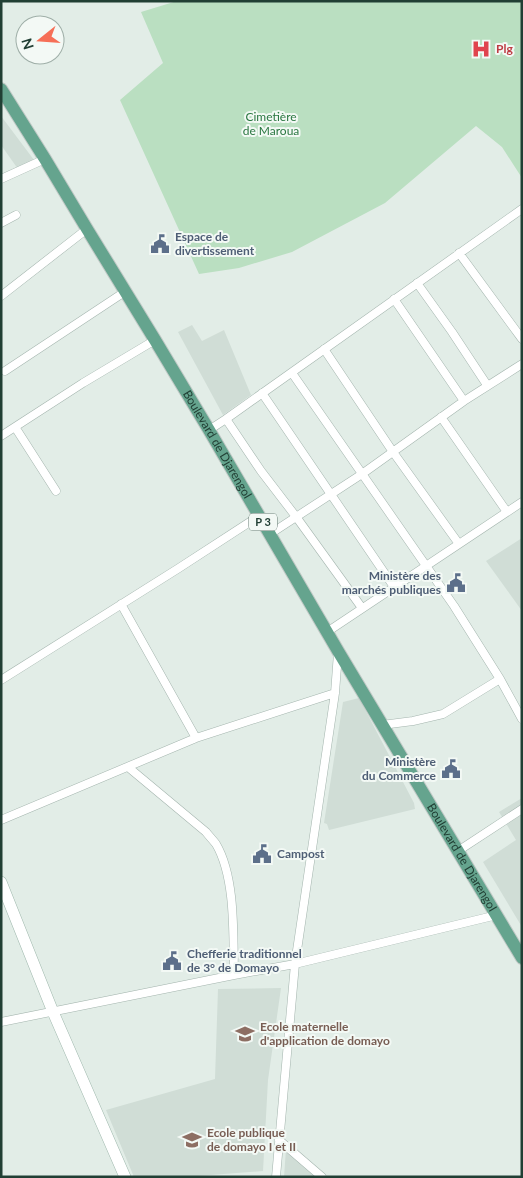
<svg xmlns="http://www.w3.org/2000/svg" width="523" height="1178" font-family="Lato,sans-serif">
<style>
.built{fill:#d0ddd6}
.green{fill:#badfc1}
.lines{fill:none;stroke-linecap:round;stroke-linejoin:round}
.street-casing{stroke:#a4b5ae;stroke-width:9}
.secondary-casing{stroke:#a0b9ae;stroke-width:12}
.primary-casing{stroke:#c1c9c6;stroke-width:14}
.street{stroke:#fff;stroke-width:8}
.secondary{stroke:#fff;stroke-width:11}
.primary{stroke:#65a48e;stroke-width:12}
.labels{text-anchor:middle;stroke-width:4;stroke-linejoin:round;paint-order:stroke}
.shield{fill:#f3f9f5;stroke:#60776e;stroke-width:1}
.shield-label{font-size:11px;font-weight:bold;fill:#213f34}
.health-label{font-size:12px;font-weight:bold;fill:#be3a42;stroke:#f3f9f5;text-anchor:start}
.park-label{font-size:12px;fill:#2a7741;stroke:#f3f9f5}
.service-label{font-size:12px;font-weight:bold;fill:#4e5e75;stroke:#f3f9f5;text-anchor:start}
.street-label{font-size:12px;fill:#213f34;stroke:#f3f9f5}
.education-label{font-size:12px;font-weight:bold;fill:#785e54;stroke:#f3f9f5;text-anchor:start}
</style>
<rect width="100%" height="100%" fill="#e2ede7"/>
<path class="built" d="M1 116 34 160 18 169 1 145Z
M192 325 202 341 224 330 251 395 223 415 178 332Z
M522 538V611L486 561Z
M359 698 414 803 415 809 329 830 327 824 324 823 343 702Z
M522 798V927L483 862 516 840 499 812Z
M281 988 268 1080 263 1171 185 1177H134L106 1110 215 1079 218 989Z
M286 1149 318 1177H284Z"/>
<path class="green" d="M177 1H522V178L502 147 476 126 385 203 292 252 239 268 199 274 120 100 163 63 141 12Z"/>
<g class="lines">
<g class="street-casing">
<path id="street" d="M1 179 45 159
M1 223 16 215
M459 253 522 339
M417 283 452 332 487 385
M1 296 87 229
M394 299 464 401
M324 349 393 452 459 544
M5 371 126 291
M292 373 454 606 500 679 522 719
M262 393 394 587
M441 417 507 512
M226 419 261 471 297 518 362 608
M15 427 56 491
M209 430 226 419 522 209
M1 436 83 383 155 340
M270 534 362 474 464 401 522 364
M121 604 196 738
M327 632 522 502
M1 680 179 568 259 516
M382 725 413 721 443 714 500 679
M128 767 206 832C209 836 213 840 216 844 236 878 233 936 234 975
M1 820 196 738 335 693
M458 851 522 809
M1 1022 234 975 295 964 497 915
M279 1140 322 1177
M276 1177 295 964 335 693 338 653"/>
</g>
<g class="secondary-casing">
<path id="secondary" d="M1 882 53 1012 125 1177"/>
</g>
<g class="primary-casing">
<g id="primary">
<path id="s1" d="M1 89 45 159 87 229 155 340 209 430 338 651 522 958"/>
</g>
</g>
<use href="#street" class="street"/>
<use href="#secondary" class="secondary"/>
<use href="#primary" class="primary"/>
</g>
<defs>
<g id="hospital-bare" transform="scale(1.5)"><path d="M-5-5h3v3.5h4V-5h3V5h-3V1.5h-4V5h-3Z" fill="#e0444e" stroke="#f3f9f5" stroke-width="2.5" paint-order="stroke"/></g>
<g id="civic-bare" transform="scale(1.5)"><path d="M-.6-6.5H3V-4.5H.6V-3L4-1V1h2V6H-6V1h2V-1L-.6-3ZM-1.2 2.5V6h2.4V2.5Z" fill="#5c6f8a" stroke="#f3f9f5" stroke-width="2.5" paint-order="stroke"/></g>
<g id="school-bare" transform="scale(1.5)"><path d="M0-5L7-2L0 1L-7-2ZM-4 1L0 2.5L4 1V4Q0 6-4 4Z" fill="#8d6e63" stroke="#f3f9f5" stroke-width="2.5" paint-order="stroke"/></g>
</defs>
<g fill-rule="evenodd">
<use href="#hospital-bare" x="481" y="49"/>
<use href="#civic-bare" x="160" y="244"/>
<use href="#civic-bare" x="456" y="583"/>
<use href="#civic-bare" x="451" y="769"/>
<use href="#civic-bare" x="262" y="854"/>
<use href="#civic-bare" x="172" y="961"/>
<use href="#school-bare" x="245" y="1034"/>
<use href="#school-bare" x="192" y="1140"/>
</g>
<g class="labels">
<rect class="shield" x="249" y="513.5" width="28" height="17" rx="4"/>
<g class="shield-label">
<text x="263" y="526">P 3</text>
</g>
<g class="health-label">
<text x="496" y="53">Plg</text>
</g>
<g class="park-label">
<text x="271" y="121">Cimetière<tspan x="271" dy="14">de Maroua</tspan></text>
</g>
<g class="service-label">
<text x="175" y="241">Espace de<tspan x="175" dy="14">divertissement</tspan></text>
<text x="441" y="580" text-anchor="end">Ministère des<tspan x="441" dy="14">marchés publiques</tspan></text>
<text x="436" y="766" text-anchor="end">Ministère<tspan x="436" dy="14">du Commerce</tspan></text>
<text x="277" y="858">Campost</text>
<text x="187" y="958">Chefferie traditionnel<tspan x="187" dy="14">de 3° de Domayo</tspan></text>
</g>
<g class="street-label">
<text dy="4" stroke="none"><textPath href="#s1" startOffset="416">Boulevard de Djarengol</textPath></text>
<text dy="4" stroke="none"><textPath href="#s1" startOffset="896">Boulevard de Djarengol</textPath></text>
</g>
<g class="education-label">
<text x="260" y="1031">Ecole maternelle<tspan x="260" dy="14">d'application de domayo</tspan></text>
<text x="207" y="1137">Ecole publique<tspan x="207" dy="14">de domayo I et II</tspan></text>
</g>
</g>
<rect width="523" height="1178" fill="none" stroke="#213f34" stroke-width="5"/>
<g transform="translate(40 40) rotate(253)"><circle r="24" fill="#f3f9f5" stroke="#9fafa8"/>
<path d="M0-4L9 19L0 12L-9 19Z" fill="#f66f57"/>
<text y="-8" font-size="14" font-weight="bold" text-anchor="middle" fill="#213f34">N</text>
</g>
</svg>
